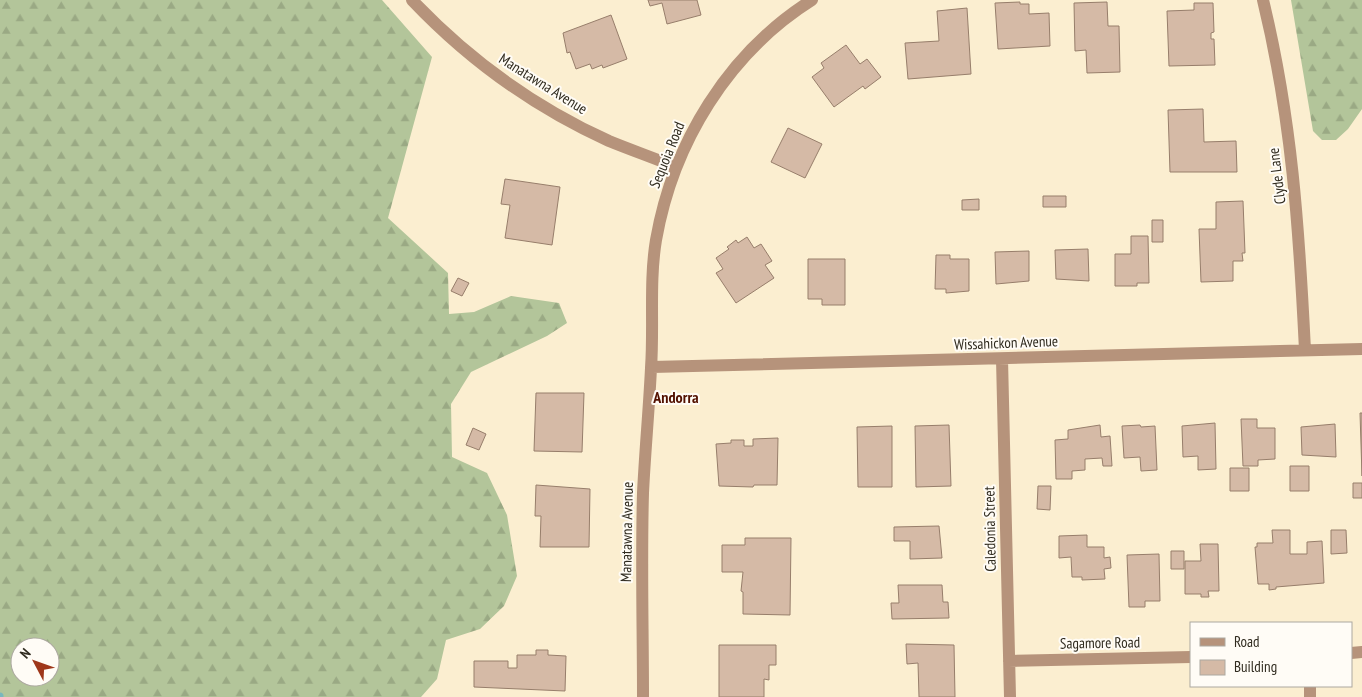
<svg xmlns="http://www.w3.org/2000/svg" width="1362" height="697" font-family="'PT Sans Narrow',sans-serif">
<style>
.forest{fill:url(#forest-firs);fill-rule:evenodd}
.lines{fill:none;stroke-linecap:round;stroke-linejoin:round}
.stream{stroke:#7bb7bd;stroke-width:7}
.building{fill:#d5baa6;stroke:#977e6b}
.street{stroke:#b6937b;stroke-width:12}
.labels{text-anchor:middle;stroke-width:4;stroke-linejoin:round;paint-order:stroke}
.street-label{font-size:15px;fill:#302b1f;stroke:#fffcf6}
.neighbourhood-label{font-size:16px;font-weight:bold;fill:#531100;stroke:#fffcf6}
</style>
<defs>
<pattern id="forest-firs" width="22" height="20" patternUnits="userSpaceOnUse" patternTransform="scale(1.25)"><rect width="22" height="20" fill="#b3c59a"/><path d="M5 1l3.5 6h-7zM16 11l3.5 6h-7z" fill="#9aa984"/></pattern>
</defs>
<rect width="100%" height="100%" fill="#fbeed0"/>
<path class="forest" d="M0 0H382L432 57 388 218 448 273 449 314 474 312 511 296 559 303 567 323 547 336 471 372 451 404 452 457 487 473 507 515 517 576 504 606 480 629 446 640 437 679 421 697H0ZM20 647H50V677H20Z
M1291 0H1362V109L1348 129 1336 140H1322L1313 131Z"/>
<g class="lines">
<path class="stream" d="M0 696V697"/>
</g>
<path class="building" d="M648 0H697L701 15 667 24 662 3 650 6Z
M1020 2V4H1029V14L1049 13 1050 46 998 49 995 3Z
M1107 2 1108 26H1119L1120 72 1087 73 1086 50 1075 51 1074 3Z
M1194 3H1213L1214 32 1211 33V39H1214L1215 65 1169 66 1167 11 1194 10Z
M967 8 971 74 908 79 905 43 939 41 937 11Z
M611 15 627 59 603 68 602 65 592 69 590 64 576 69 570 52 567 53 563 33Z
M846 45 860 64 867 59 881 77 865 89 863 86 834 107 812 77 824 68 821 63Z
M1203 109 1204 142 1236 141 1237 172H1170L1168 110Z
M788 128 822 144 805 178 771 162Z
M505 179 560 187 552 245 505 238 510 205 501 204Z
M1043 196H1066V207H1043Z
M979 199V210H962V200Z
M1243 201 1245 253H1242L1243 261H1233V281L1201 282 1199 229H1216V202Z
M1152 220H1163V242H1152Z
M1131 236H1148L1149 283H1137V286H1115V254H1131Z
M747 237 754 248 761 244 772 261 765 265 774 278 736 303 716 273 723 269 716 258 729 249 727 247 736 240 738 243Z
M1088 249 1089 281 1056 279 1055 250Z
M1029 251V281L996 284 995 252Z
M936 255H950V259H969V291L946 293V289H935Z
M808 259H845V305H822V299H808Z
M458 278 469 283 462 296 451 291Z
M536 393H584L582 452 534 451Z
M1360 413H1362V476Z
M1241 419H1257V428H1275V459L1258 460V466H1243Z
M1215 423 1216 469 1198 470V456L1183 457 1182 426Z
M1335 424 1336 457 1302 455 1301 427Z
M949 425 951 486 916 487 915 426Z
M1100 425 1101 437 1110 436 1112 466H1103L1102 458 1085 459V470L1072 471V479H1056L1055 440 1068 439V430Z
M1140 425 1141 427 1155 426 1157 470 1141 471 1140 457 1124 458 1122 426Z
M892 426V487H858L857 427Z
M473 428 486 434 479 450 466 445Z
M778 438 777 485H754L753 487 719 486 716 444 731 443V440H744V446H753V439Z
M1290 466H1309V491H1290Z
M1230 468H1249V491H1230Z
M1353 483H1362V498H1353Z
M536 485 590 489 589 547H540L541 516H535Z
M1038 486H1051L1050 510 1037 509Z
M939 526 942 558 910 559V541H894V527Z
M1272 530H1290V554H1307V542L1322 541 1324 583 1276 587V589L1269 590V584H1258L1255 547H1257V543H1273Z
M1331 530H1346L1347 553 1331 554Z
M1087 535V547H1104V558L1110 557 1111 568 1104 569 1105 579 1082 580V577H1072L1071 557 1059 558V536Z
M745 538H791L790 615 743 614V592L741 591 743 572H722V545H745Z
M1200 544H1218L1219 591H1208L1209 597H1201V594H1185V561H1201Z
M1171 551H1184V569H1171Z
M1159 554 1160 601H1145V607H1129L1127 555Z
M898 585H942L943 602H948L949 618 892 619 891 603H899Z
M906 644 954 645 955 697H919L918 663 907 664Z
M719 645H776V665H769V680L764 679V697H719Z
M536 650H548V655L566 656 565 691 474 687V661H508V668H517V655H536Z"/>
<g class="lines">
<path class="street" d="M412 0C468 59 534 107 609 141 631 150 654 158 676 167
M1263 0C1292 119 1299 228 1305 350
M1002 359 1010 697
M652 367 1362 349
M1351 653 1362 652
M1009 661 1191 657
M1310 686V697
M643 697C643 629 641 561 643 493 645 451 649 410 651 368 654 326 649 282 656 240 673 143 728 53 812 0"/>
</g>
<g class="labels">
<g class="street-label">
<text transform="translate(543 84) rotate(32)" y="5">Manatawna Avenue</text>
<text transform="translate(667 155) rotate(-68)" y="5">Sequoia Road</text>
<text transform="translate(1277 176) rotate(-97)" y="5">Clyde Lane</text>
<text transform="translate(1006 343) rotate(-2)" y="5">Wissahickon Avenue</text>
<text transform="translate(990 529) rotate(-91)" y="5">Caledonia Street</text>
<text transform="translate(627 532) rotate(-89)" y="5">Manatawna Avenue</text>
<text transform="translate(1100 643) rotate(-1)" y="5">Sagamore Road</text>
</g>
<g class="neighbourhood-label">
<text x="676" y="403">Andorra</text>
</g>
</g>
<rect x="1190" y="622" width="162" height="65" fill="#fffcf6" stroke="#aca8a0"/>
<rect x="1200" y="638" width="25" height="8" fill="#b6937b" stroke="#aca8a0"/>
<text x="1234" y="647" font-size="15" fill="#302b1f">Road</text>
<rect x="1200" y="660" width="25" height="15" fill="#d5baa6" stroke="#aca8a0"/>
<text x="1234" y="672" font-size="15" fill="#302b1f">Building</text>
<g transform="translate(35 662) rotate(311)"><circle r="24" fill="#fffcf6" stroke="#aca8a0"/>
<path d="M0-4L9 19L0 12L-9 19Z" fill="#9f371a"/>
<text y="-8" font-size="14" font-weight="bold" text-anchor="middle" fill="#302b1f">N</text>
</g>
</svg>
